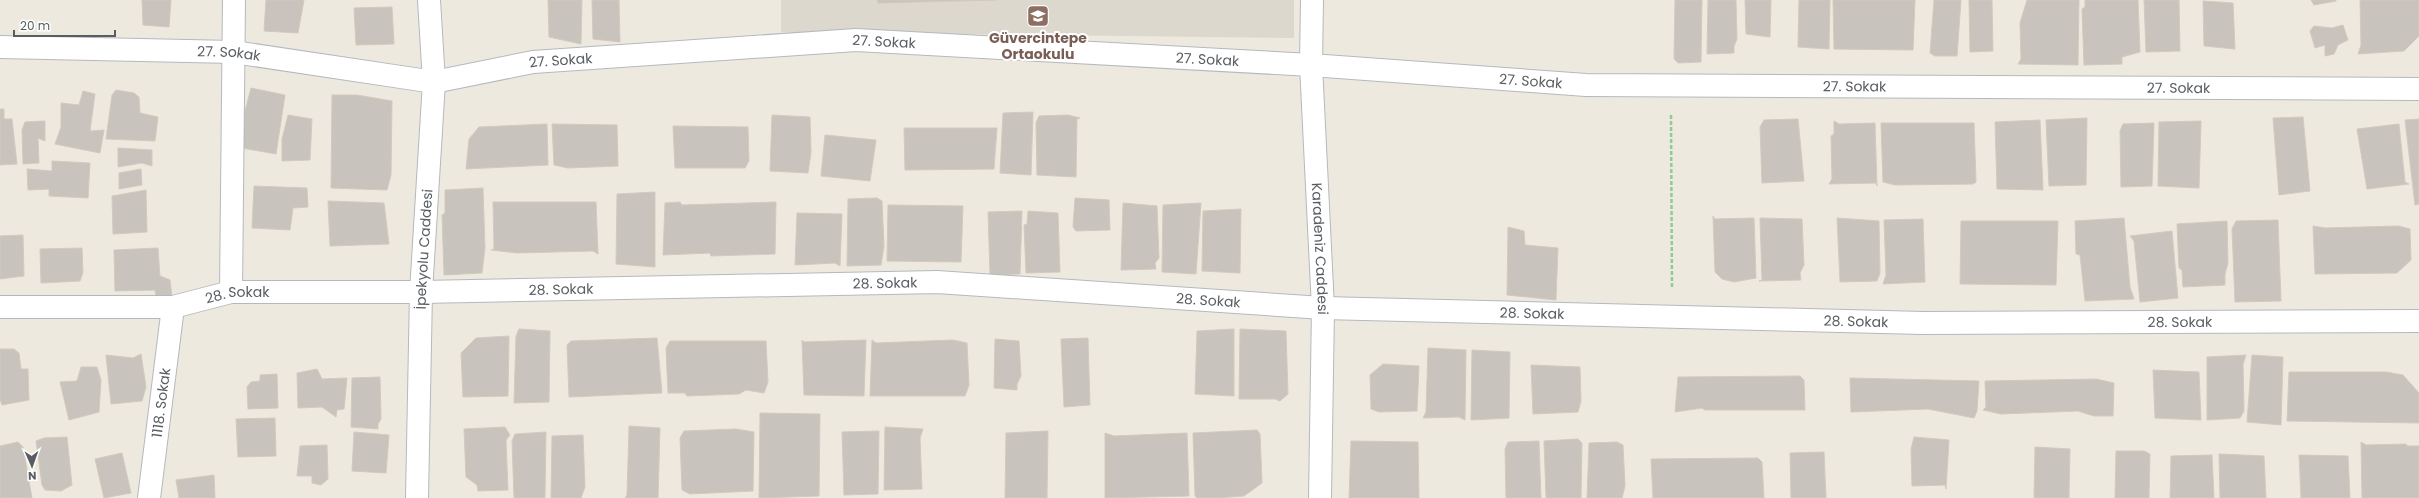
<svg xmlns="http://www.w3.org/2000/svg" width="2419" height="498" font-family="Poppins,sans-serif">
<style>
.education{fill:#dcd8ce}
.building{fill:#c8c3bc;stroke:#d2cabd}
.lines{fill:none;stroke-linecap:round;stroke-linejoin:round}
.minor-casing{stroke:#b5b9be;stroke-width:24}
.path{stroke:#91c99d;stroke-width:2.5;stroke-dasharray:4 2;stroke-linecap:butt}
.minor{stroke:#fff;stroke-width:22}
.labels{text-anchor:middle;stroke-width:4;stroke-linejoin:round;paint-order:stroke}
.education-label{font-size:14px;font-weight:bold;fill:#785e54;stroke:#fff}
.street-label{font-size:14px;fill:#585d62;stroke:#fff}
</style>
<rect width="100%" height="100%" fill="#ede9df"/>
<path class="education" d="M781 0H1294V38L781 32Z"/>
<path class="building" d="M142 0H171L169 27 143 25Z
M266 0H304L298 33 264 31Z
M548 0H582L581 44 549 37Z
M592 0H619L620 42 593 39Z
M877 0H996L878 3Z
M1675 0H1702L1701 62 1678 63 1674 59Z
M1708 0H1736L1737 39 1734 46V53L1707 54Z
M1745 0H1771L1770 37 1746 34Z
M1799 0H1830L1829 49 1798 47Z
M1833 0H1915L1913 50 1834 49Z
M1934 0H1961L1957 56H1935L1930 53Z
M1969 0H1992L1993 51 1970 52Z
M2027 0H2079L2078 65 2018 64 2021 59 2020 23Z
M2085 0H2138L2140 52 2122 57V64L2084 65 2082 9 2085 7Z
M2144 0H2179L2180 51 2146 52Z
M2311 0H2336V1L2314 5Z
M2360 0H2419V36L2404 51 2358 54 2361 45Z
M2203 1 2233 3 2235 49 2204 46Z
M392 7 394 44 356 45 354 8Z
M2343 25 2348 40 2338 45 2334 54 2325 56V45L2315 48 2310 31 2314 26 2332 28Z
M251 88 285 95 276 154 242 148 245 111Z
M116 90 134 93 139 97 140 113 158 117 155 141 106 139 112 95Z
M83 91 95 94 90 131 104 130 100 153 55 144 61 127V103L79 105Z
M332 95H357L392 101 391 175 387 190 331 188Z
M0 109H4V119H12L17 164 0 165Z
M1033 112 1031 175 1000 173 1003 113Z
M288 115 312 119 310 160 282 161V139Z
M772 115 810 117 811 152 808 173 770 171Z
M1068 115 1080 118 1077 119 1076 177 1037 175 1036 123 1039 116Z
M2303 117 2310 191 2279 195 2273 118Z
M2087 118 2086 185 2049 186 2046 120Z
M1798 119 1804 181 1762 183 1760 127 1764 120Z
M2419 119V204L2415 205 2405 120Z
M2040 120 2043 190 1997 189 1995 122Z
M45 121V141L38 138 39 163 23 164 22 130 25 122Z
M1834 121 1839 124 1875 123 1877 186 1876 183 1829 184 1832 179 1831 136 1834 134Z
M2201 121 2199 188 2158 186 2159 122Z
M1881 123H1974L1976 182 1973 184 1895 185 1883 182Z
M2154 123 2152 186 2121 187 2120 131 2123 124Z
M547 124 548 165 466 169 469 139 479 127Z
M552 124 617 125 618 166 568 168 554 165Z
M2399 124 2405 182 2409 184 2367 189 2357 129Z
M673 126 748 127 749 161 745 168H675Z
M904 128H997L994 169 905 170Z
M825 135 876 140 870 181 821 176Z
M118 148 152 150V166L142 163 118 167Z
M52 161 90 163 88 198 49 196V189L28 190 27 169 52 171Z
M141 169 142 185 119 189V173Z
M254 186 307 188 308 207 293 208 290 230 252 228Z
M483 188 485 248 482 273 444 275 442 215 445 213V190Z
M146 190 147 232 113 234 112 196Z
M655 192V267L616 264 617 194Z
M877 198 882 201 884 246 881 265 847 266 848 199Z
M1075 198 1109 200 1110 230 1076 231 1073 227Z
M328 201 384 203 389 244 330 246Z
M493 202H596L598 254 593 251 517 253 491 250 494 249Z
M680 202 682 205 776 202 775 254 711 256 710 253 663 255 665 203Z
M1123 203 1157 206 1159 258 1155 263 1156 269 1121 270Z
M1201 203 1196 274 1162 272 1163 205Z
M888 205 963 206 961 262 887 261Z
M1241 209 1240 273 1202 271 1203 211Z
M1022 211 1020 274 990 275 988 212Z
M1028 211 1058 213 1060 272 1026 273 1024 225 1027 224Z
M797 213 842 214 840 266 835 263 795 265Z
M1713 216 1715 219 1754 218 1756 278 1734 282 1722 279 1715 272Z
M1760 218 1802 219 1804 265 1800 273 1801 280 1759 281 1762 280Z
M1837 218 1879 221 1880 273 1877 281 1840 282Z
M2124 218 2130 287 2134 299 2085 301 2080 255 2076 254 2075 221Z
M1923 219 1925 282 1883 284 1886 275 1884 220Z
M2278 220 2281 301 2235 302 2232 229 2236 221Z
M1961 221H2058L2056 285 1960 284Z
M2227 221 2228 263 2225 274V285L2183 287 2182 270 2179 268 2177 224Z
M2313 226 2325 228 2399 226 2410 229 2411 260 2397 273 2315 274Z
M1508 227 1524 231 1525 245 1558 248 1556 300 1507 295Z
M2172 231 2178 298 2140 302 2134 241 2130 236Z
M23 235 24 276 0 279V236Z
M82 248 83 272 80 281 41 283 40 249Z
M158 248 160 276 170 280 172 297H156L155 290 115 291 114 250Z
M519 329 550 331 549 402 514 403 516 336Z
M1234 329V396L1195 394 1197 331Z
M1240 329 1286 331 1288 394 1280 401 1275 399H1239Z
M509 336 508 396 463 397 461 353 476 338Z
M657 338 662 393 569 397 567 345 571 341Z
M1088 338 1090 405 1064 407 1061 339Z
M995 339 1019 341 1021 376 1017 384V390L994 388Z
M802 340 804 342 866 340 864 396 804 395Z
M872 340 876 343 953 340 967 343 969 385 965 396H870Z
M670 341H766L768 382 764 393 746 390 739 394 687 396 685 393H668L666 348Z
M1428 348 1466 350 1465 420 1459 417 1423 418 1426 412Z
M0 349H14L19 353 21 369H28L29 400 2 405 0 399Z
M1472 350 1510 352 1509 418 1471 420Z
M141 354 146 387 142 401 111 404 106 355 133 358Z
M2246 355 2243 364 2244 411 2240 418 2207 420V357Z
M2252 355 2283 357 2281 425 2247 422Z
M1383 364 1419 366 1417 411 1379 412 1371 409 1370 375Z
M1531 365 1580 367 1581 401 1578 412 1533 414Z
M81 367H97L101 380 99 412 69 420 60 382 77 381Z
M317 369 322 379 347 378 344 409 337 410 336 417 322 407 298 408 297 373Z
M2153 370 2199 372 2201 420 2155 418Z
M2289 372H2386L2403 375 2419 393V423L2287 421Z
M277 374 278 408 248 409 247 387 251 382 260 381V375Z
M1800 376 1804 380 1805 410H1705L1702 408 1675 412 1678 377Z
M380 377 381 419 378 424V429L351 427 352 378Z
M1850 378 1979 381 1977 411 1974 418 1928 409 1851 412Z
M2096 379 2114 383 2113 416H2094L2078 411 2001 414 1983 410 1986 407 1985 381Z
M760 413 820 414 819 496 759 498Z
M275 418 276 456 238 457 236 419Z
M629 426 660 428 658 498H625L627 495Z
M505 427 510 435 506 440 508 490 478 491 477 485 466 477 464 429Z
M885 427 923 429 920 438 922 489 884 490Z
M736 429 754 432 753 491 690 494 682 490 680 438 684 431Z
M1257 430 1260 434 1262 483 1244 496 1217 498H1197L1195 496 1193 433Z
M879 431 878 494 844 495 842 432Z
M1048 431 1047 498H1005L1006 433Z
M354 432 389 435 386 473 352 471Z
M546 432 545 498H514L512 441 515 434Z
M1105 433 1114 436 1187 433 1189 496 1105 498Z
M583 435 585 487 581 498H551L552 436Z
M67 437 72 485 61 491 45 490 42 485 36 441 44 438Z
M1914 437 1949 440 1946 489 1945 485 1912 486 1911 449Z
M1578 439 1582 443 1581 498H1546L1544 441Z
M1351 441 1418 442 1419 498H1349Z
M1539 441 1541 498H1506L1505 449 1508 442Z
M18 442 23 447 32 498H0V446Z
M1617 442 1623 445 1625 486 1622 498H1587L1589 443Z
M2361 442 2366 445 2406 444 2407 446H2419V498H2362Z
M327 445 328 479 321 485 312 483V476H297L300 446Z
M2035 447 2070 449 2069 498H2034Z
M2116 451H2144L2150 454 2149 498H2115Z
M1824 452 1826 498H1791L1790 453Z
M122 453 131 493 104 498 95 459Z
M2219 454 2264 456 2266 498H2220Z
M2212 455 2214 498H2170L2171 456Z
M2299 455 2348 456 2350 498H2301Z
M1758 458 1762 462 1764 498H1653L1651 459Z
M214 475 215 498H179L176 480Z"/>
<g class="lines">
<g class="minor-casing">
<g id="minor">
<path id="s1" d="M1312 0 1311 65 1323 308 1320 498"/>
<path id="s2" d="M0 47 234 52 434 82 533 62 856 40 1311 65 1586 85 2419 89"/>
<path d="M231 292 234 0"/>
<path id="s3" d="M0 307H173L231 292H421L937 282 1323 308 1923 323 2419 321"/>
<path id="s4" d="M149 498 173 307"/>
<path id="s5" d="M417 498 421 292 434 82 429 0"/>
</g>
</g>
<path class="path" d="M1671 115 1672 288"/>
<use href="#minor" class="minor"/>
</g>
<defs>
<g id="school-square" transform="scale(1.15)"><rect x="-9" y="-9" width="18" height="18" rx="4" fill="#8d6e63" stroke="#fff"/><path d="M0-5L7-2L0 1L-7-2ZM-4 1L0 2.5L4 1V4Q0 6-4 4Z" fill="#fff"/></g>
</defs>
<g fill-rule="evenodd">
<use href="#school-square" x="1038" y="16"/>
</g>
<g class="labels">
<g class="education-label">
<text x="1038" y="43">Güvercintepe<tspan x="1038" dy="16">Ortaokulu</tspan></text>
</g>
<g class="street-label">
<text dy="5" stroke="none"><textPath href="#s2" startOffset="889">27. Sokak</textPath></text>
<text dy="5" stroke="none"><textPath href="#s2" startOffset="229">27. Sokak</textPath></text>
<text dy="5" stroke="none"><textPath href="#s2" startOffset="1213">27. Sokak</textPath></text>
<text dy="5" stroke="none"><textPath href="#s2" startOffset="565">27. Sokak</textPath></text>
<text dy="5" stroke="none"><textPath href="#s2" startOffset="1537">27. Sokak</textPath></text>
<text dy="5" stroke="none"><textPath href="#s2" startOffset="1861">27. Sokak</textPath></text>
<text dy="5" stroke="none"><textPath href="#s2" startOffset="2185">27. Sokak</textPath></text>
<text dy="5" stroke="none"><textPath href="#s5" startOffset="249">İpekyolu Caddesi</textPath></text>
<text dy="5" stroke="none"><textPath href="#s1" startOffset="249">Karadeniz Caddesi</textPath></text>
<text dy="5" stroke="none"><textPath href="#s3" startOffset="887">28. Sokak</textPath></text>
<text dy="5" stroke="none"><textPath href="#s3" startOffset="563">28. Sokak</textPath></text>
<text dy="5" stroke="none"><textPath href="#s3" startOffset="239">28. Sokak</textPath></text>
<text dy="5" stroke="none"><textPath href="#s3" startOffset="1211">28. Sokak</textPath></text>
<text dy="5" stroke="none"><textPath href="#s3" startOffset="1535">28. Sokak</textPath></text>
<text dy="5" stroke="none"><textPath href="#s3" startOffset="1859">28. Sokak</textPath></text>
<text dy="5" stroke="none"><textPath href="#s3" startOffset="2183">28. Sokak</textPath></text>
<text dy="5" stroke="none"><textPath href="#s4" startOffset="96">1118. Sokak</textPath></text>
</g>
</g>
<g transform="translate(32 466) rotate(178)" stroke="#ffffff" stroke-width="3" paint-order="stroke">
<path d="M0-3L7 15L0 10L-7 15Z" fill="#585d62"/>
<text y="-6" font-size="11" font-weight="bold" text-anchor="middle" fill="#585d62">N</text>
</g>
<path d="M14 30v6h101v-6" fill="none" stroke="#585d62" stroke-width="2"/>
<text x="20" y="30" font-size="12" fill="#585d62" stroke="#ffffff" stroke-width="3" paint-order="stroke">20 m</text>
</svg>
